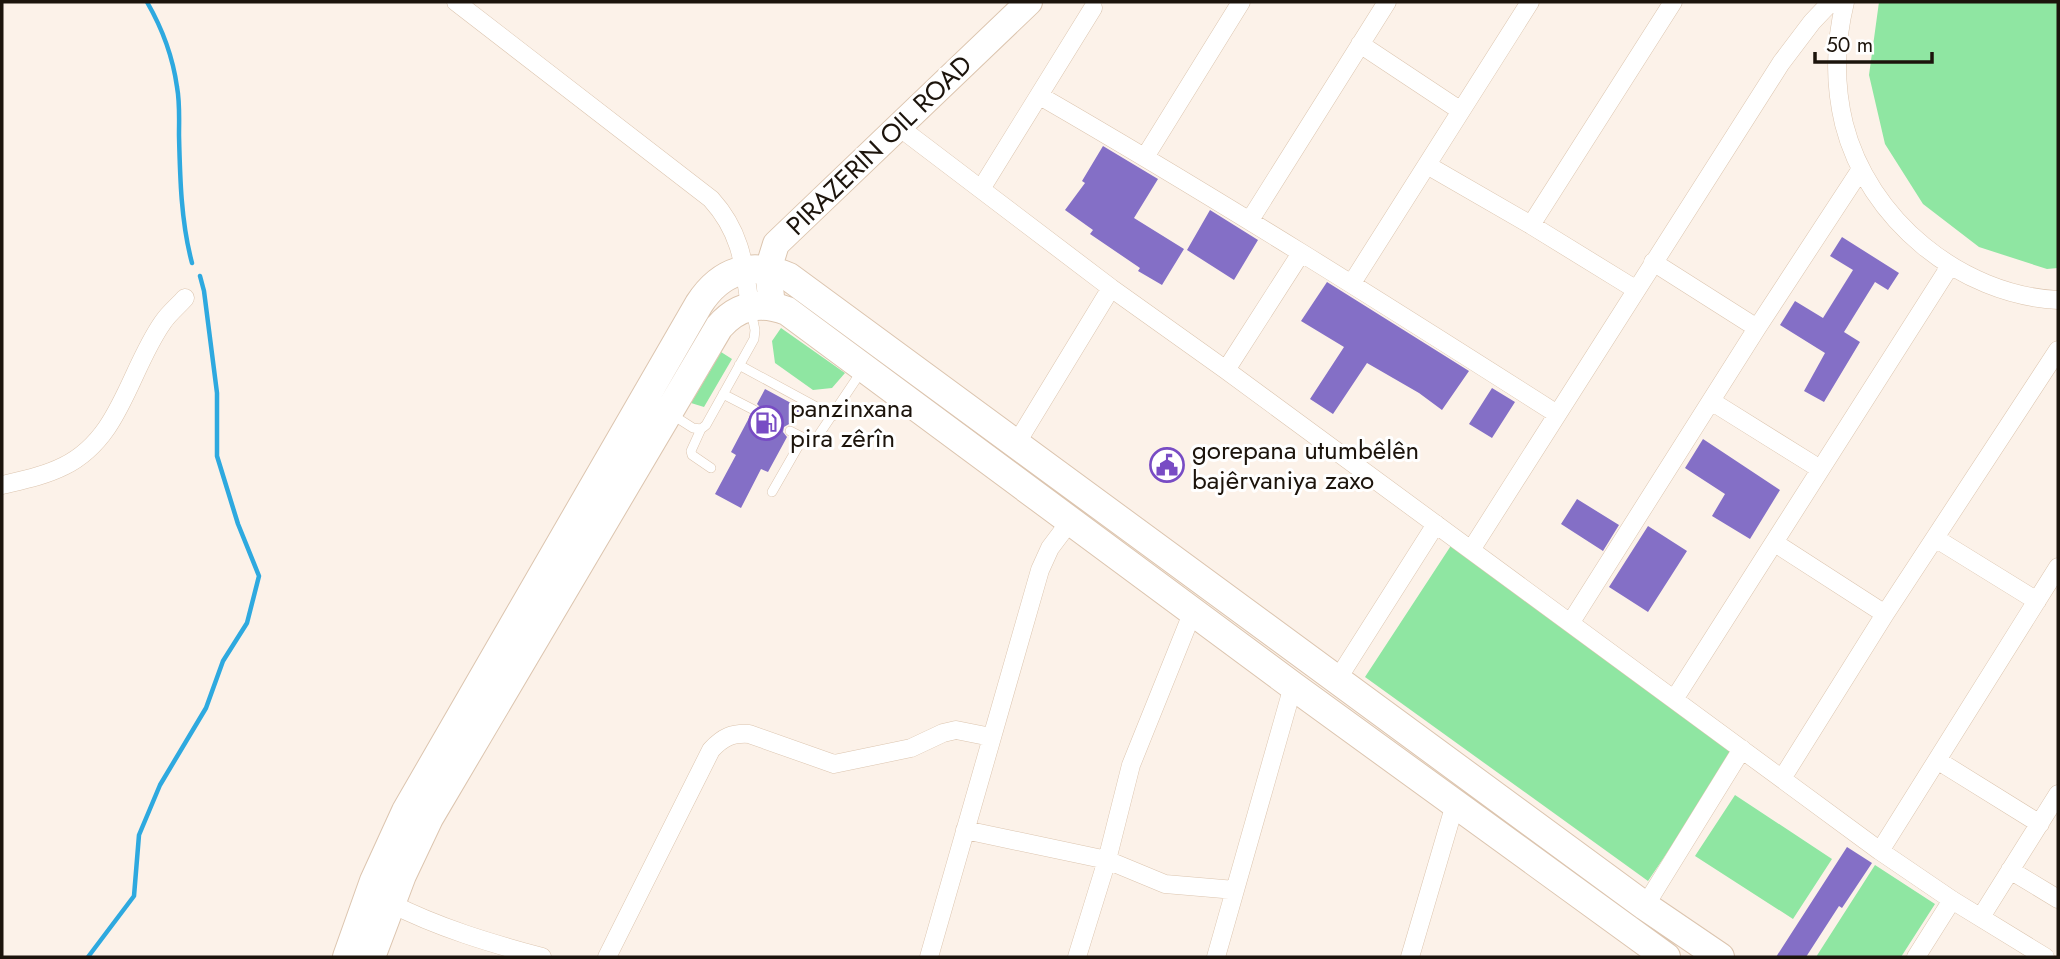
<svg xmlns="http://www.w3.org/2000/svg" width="2060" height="959" font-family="Jost,sans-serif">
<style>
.green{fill:#8fe6a2}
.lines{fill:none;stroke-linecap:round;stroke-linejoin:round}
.stream{stroke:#2ea9df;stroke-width:4.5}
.building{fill:#846fc6}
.service-casing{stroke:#dcc5af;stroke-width:10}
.minor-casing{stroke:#dcc5af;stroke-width:19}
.secondary-casing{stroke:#dcc5af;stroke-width:28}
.primary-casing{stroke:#dcc5af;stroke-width:30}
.service{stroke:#fff;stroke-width:9}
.minor{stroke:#fff;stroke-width:18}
.secondary{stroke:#fff;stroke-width:26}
.primary{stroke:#fff;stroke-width:28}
.labels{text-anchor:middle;stroke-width:6;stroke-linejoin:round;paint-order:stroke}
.street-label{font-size:26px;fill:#1c140c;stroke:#fff}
.poi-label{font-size:26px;fill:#1c140c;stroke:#fff;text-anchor:start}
</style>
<rect width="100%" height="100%" fill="#fcf2e9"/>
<path class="green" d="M1879 2H2058V268L2047 269 1979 247 1923 204 1885 144 1869 75Z
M781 328 845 373 832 388 813 390 775 363 772 341Z
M721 352 732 359 704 407 691 403Z
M1454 541 1740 745 1648 881 1365 677Z
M1735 795 1832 859 1793 919 1695 856Z
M1875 865 1935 904 1901 957H1816Z"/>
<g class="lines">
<path class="stream" d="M147 2C162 28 173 58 177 87 180 103 179 120 179 135 180 178 181 222 192 263
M88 957 134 896 139 835 160 785 206 708 223 661 247 623 259 576 238 524 217 456V393L204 291 200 276"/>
</g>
<path class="building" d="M1103 146 1158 179 1134 218 1184 249 1162 285 1138 271 1140 268 1090 234 1093 230 1065 210 1085 183 1082 181Z
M1210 210 1258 240 1234 280 1187 250Z
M1842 237 1899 273 1888 290 1875 282 1844 332 1860 342 1824 402 1804 391 1825 353 1780 325 1795 301 1823 318 1853 270 1830 256Z
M1327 282 1469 371 1442 410 1419 393 1367 363 1333 414 1310 399 1344 347 1301 321Z
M1492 388 1515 402 1492 438 1469 424Z
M765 389 802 409 793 425 789 424 784 427 783 432 787 437 768 472 761 469 741 508 715 494 736 455 731 452 750 416H757L760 413V407L757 404Z
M1703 439 1780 490 1750 539 1712 516 1725 494 1685 468Z
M1577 499 1619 525 1603 551 1561 524Z
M1648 526 1687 551 1648 612 1609 587Z
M1847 847 1872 863 1842 908 1839 906 1806 957H1776Z"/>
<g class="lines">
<g class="service-casing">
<path id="service" d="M739 365 833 416
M723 394 754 410
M671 414 693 428 701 429 706 425 754 339 755 330 751 311
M701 429 691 451 692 455 711 468
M790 431 808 440 816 439 861 372
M772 492 803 438"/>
</g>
<g class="minor-casing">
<path id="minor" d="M456 2 711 199C741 232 744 264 750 306
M1845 2C1835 43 1834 83 1844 124 1868 219 1960 295 2058 300
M1360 44 1461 111
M1040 96C1215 197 1386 305 1557 414
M899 127 1111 288 1226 370 1880 851 1952 900 2045 957
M1145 157 1241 2
M1427 165 1531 225 1635 289
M981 189 1093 8
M1250 220 1387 2
M1531 225 1673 2
M1653 262 1757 328
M1352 283 1530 2
M1226 370 1301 253
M1711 401 1820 469
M1016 444 1111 288
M2 485C23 480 44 476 64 466 121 438 129 370 163 322 169 313 178 306 185 298
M1935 538 2037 601
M1775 543 1885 614
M1471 550 1781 63 1812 22 1831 2
M1571 622 1757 328 1861 169
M1337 680 1436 524
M1675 698 1950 266
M1937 760 2040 824
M1783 777 1885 614 2058 350
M965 830 1107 860 1165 884 1235 890
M1880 851 2058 567
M2010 870 2058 899
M390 903C439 928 490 943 542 957
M1645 906 1742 749
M1981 917 2058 794
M607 957 711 750C723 737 732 733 749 734L834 764 911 748 943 733 956 730 991 737
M929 957 1040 570 1050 548 1071 520
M1077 957 1107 860 1131 765 1193 611
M1216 957 1293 686
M1410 957 1455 804
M1916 957 1952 900"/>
</g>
<g class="secondary-casing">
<path id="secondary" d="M772 306 768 270 776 244 1029 2"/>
</g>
<g class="primary-casing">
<path id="primary" d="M347 957 374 881 406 811 699 304C721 270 751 261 789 277L1645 906 1720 957
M371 957 402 875 429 818 719 327C738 305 760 301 787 311L1293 686 1666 957"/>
</g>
<use href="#service" class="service"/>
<use href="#minor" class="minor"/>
<use href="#secondary" class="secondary"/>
<use href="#primary" class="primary"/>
</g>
<defs>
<g id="fuel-ring" transform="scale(1.75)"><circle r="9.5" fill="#fff" stroke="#784cc4" stroke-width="1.5"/><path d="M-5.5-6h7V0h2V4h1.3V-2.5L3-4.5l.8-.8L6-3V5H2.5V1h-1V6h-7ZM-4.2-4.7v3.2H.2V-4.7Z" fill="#784cc4"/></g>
<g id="civic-ring" transform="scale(1.75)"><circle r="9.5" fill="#fff" stroke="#784cc4" stroke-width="1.5"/><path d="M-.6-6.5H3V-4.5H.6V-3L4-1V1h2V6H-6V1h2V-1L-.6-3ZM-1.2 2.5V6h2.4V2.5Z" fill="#784cc4"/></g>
</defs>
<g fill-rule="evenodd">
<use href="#fuel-ring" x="766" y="423"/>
<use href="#civic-ring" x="1167" y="465"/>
</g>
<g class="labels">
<g class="street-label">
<text transform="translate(879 145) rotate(-44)" y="9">PIRAZERIN OIL ROAD</text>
</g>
<g class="poi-label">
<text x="790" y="417">panzinxana<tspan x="790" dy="30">pira zêrîn</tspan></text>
<text x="1192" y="459">gorepana utumbêlên<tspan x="1192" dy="30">bajêrvaniya zaxo</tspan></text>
</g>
</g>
<rect width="2060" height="959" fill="none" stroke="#1c140c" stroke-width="7"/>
<path d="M1815 52v10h117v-10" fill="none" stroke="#1c140c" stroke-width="3.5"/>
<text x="1826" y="52" font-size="21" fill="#1c140c" stroke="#ffffff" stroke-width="5" paint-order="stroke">50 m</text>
</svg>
